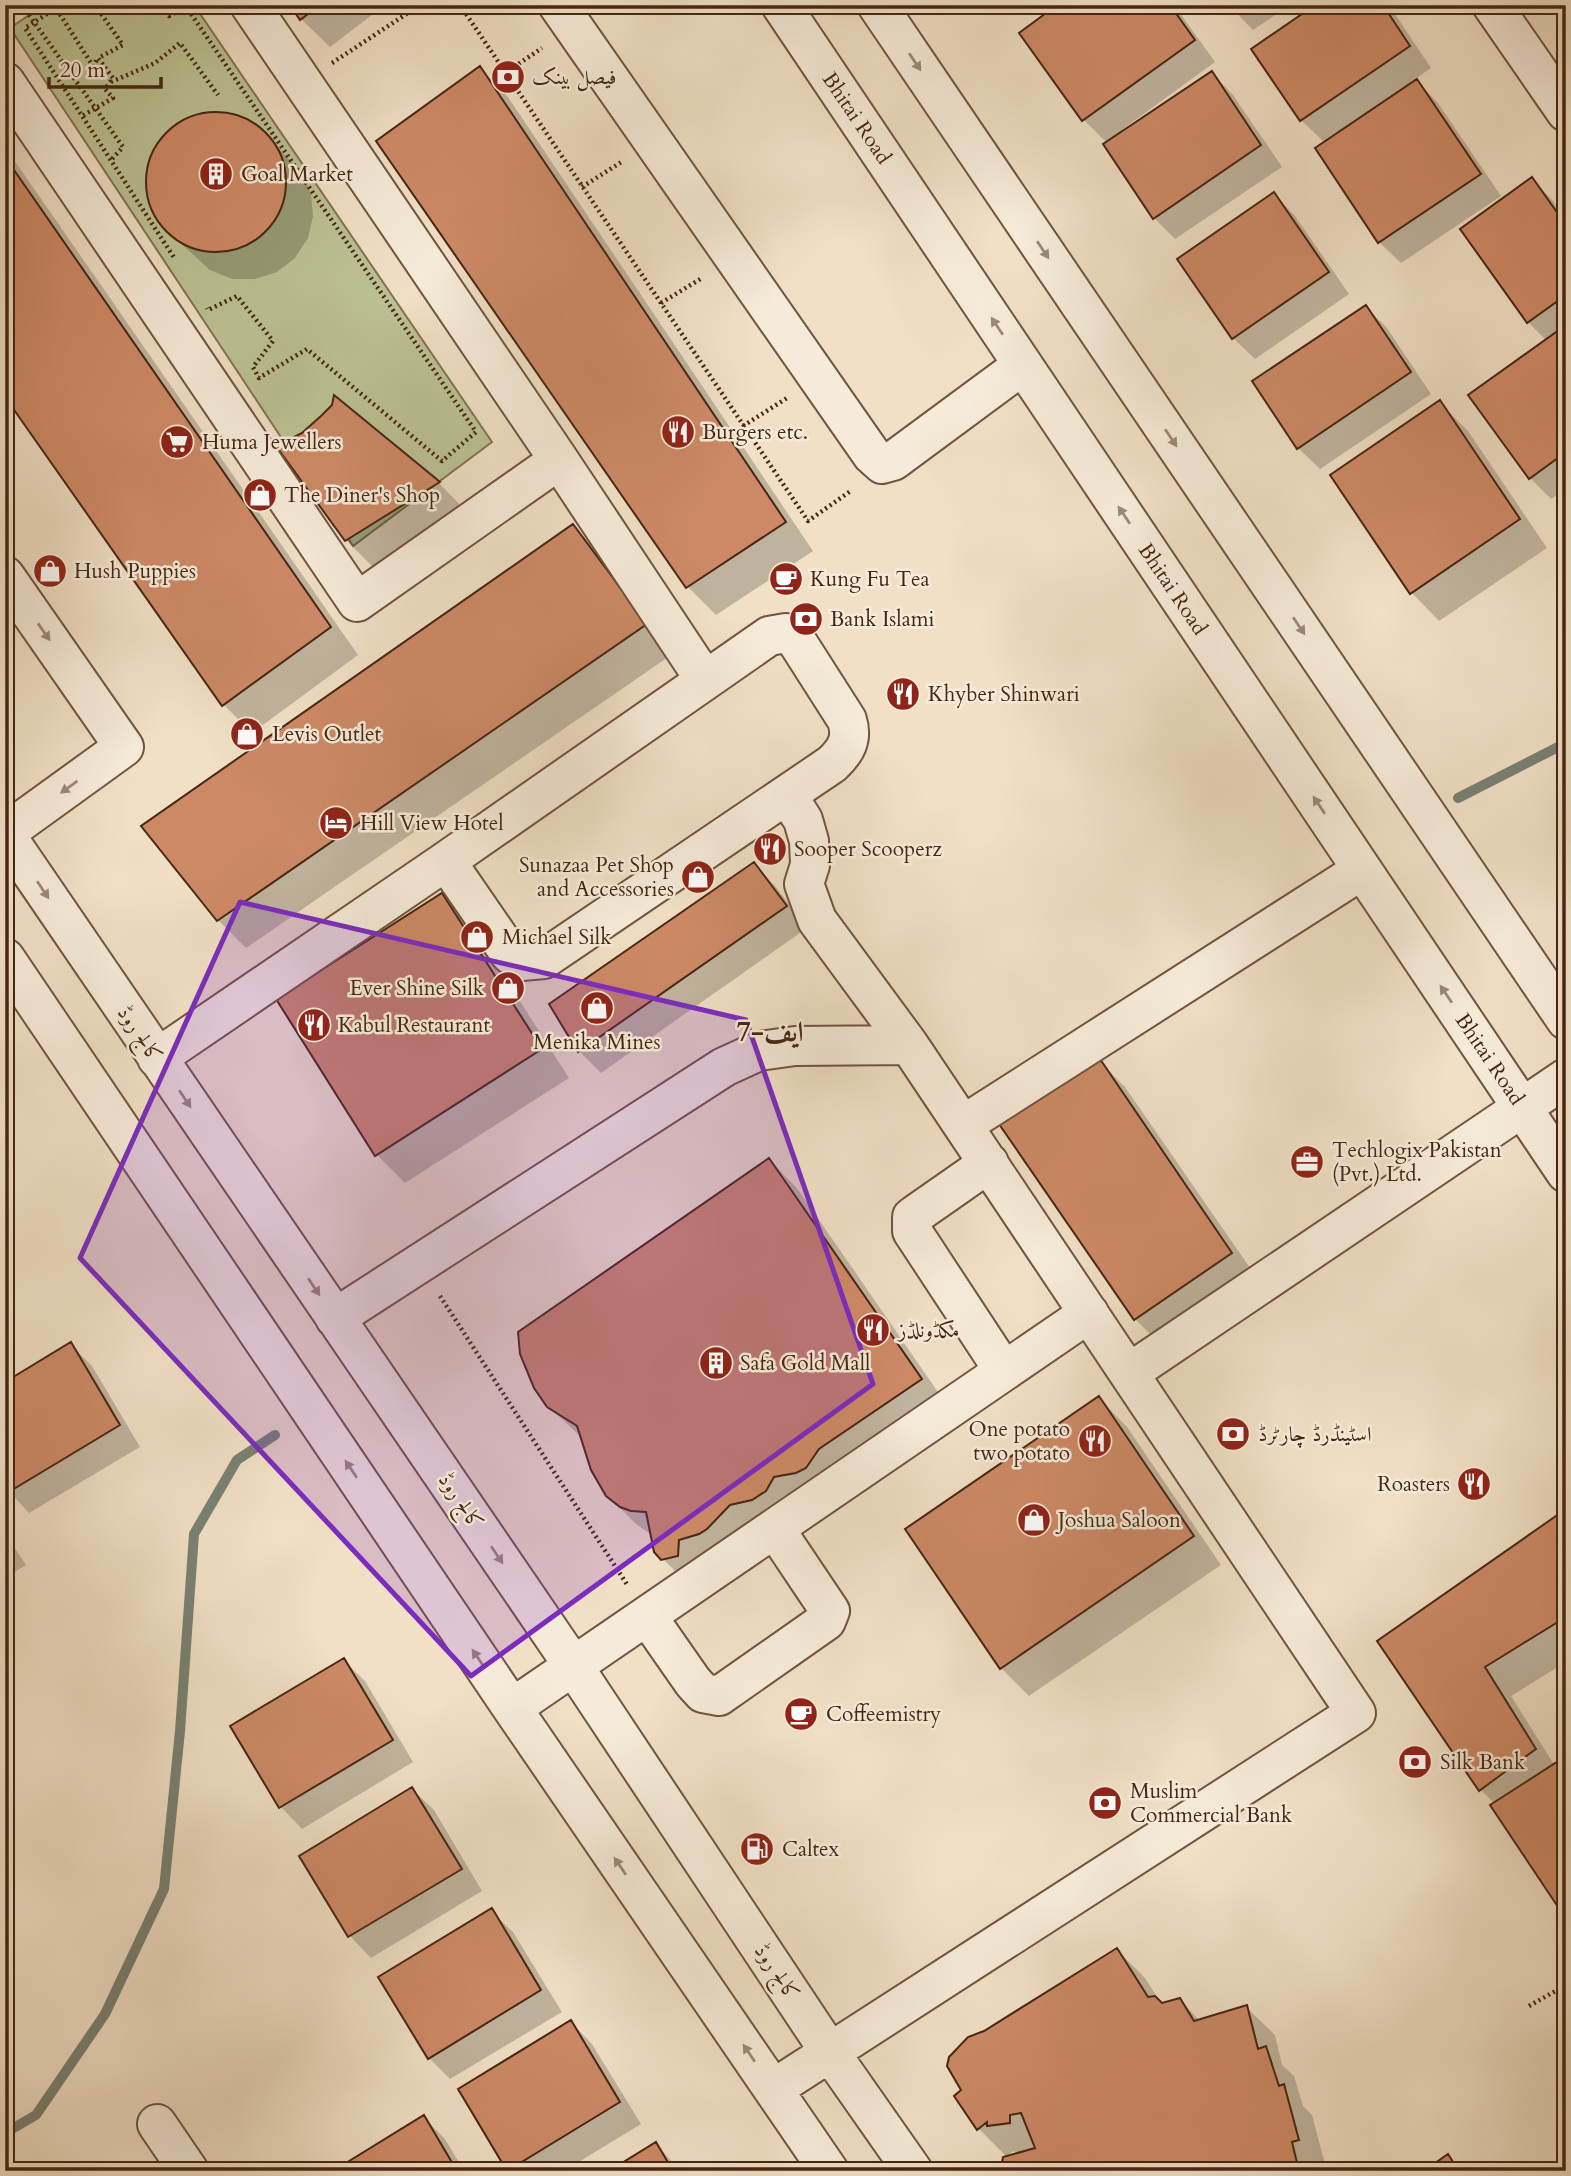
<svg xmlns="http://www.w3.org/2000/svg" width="1571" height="2176" font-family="Cardo,Amiri,serif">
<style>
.green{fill:#bcc294;stroke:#817453;stroke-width:2}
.shadow{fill:#0003}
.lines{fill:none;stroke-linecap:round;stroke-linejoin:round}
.stream{stroke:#798173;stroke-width:10}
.building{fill:#cd8966;stroke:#462612;stroke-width:2}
.minor-casing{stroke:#71543f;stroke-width:42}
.path{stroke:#462612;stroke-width:4.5;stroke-dasharray:2 3.5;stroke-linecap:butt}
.minor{stroke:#f6ebda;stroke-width:38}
.oneway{fill:#9e8876}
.marked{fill:#7b2cbf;fill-opacity:0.2;stroke:#7b2cbf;stroke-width:5;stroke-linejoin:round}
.labels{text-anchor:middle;stroke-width:5;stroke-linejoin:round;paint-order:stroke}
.poi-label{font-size:21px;fill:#462612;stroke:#f6ebda;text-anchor:start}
.street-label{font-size:21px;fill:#462612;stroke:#f6ebda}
.district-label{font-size:28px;font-weight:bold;fill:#462612;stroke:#f6ebda}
</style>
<rect width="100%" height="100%" fill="#f1e0c6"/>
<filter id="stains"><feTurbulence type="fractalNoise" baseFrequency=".00286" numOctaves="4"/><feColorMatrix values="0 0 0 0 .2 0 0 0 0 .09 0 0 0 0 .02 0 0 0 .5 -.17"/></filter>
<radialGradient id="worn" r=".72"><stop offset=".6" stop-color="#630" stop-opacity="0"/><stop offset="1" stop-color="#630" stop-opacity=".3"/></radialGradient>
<path class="green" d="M44 5H194L492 442 353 546 10 28Z"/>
<path class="shadow" d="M292 5H385L330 47 301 19Z
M1060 5H1174L1215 62 1123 129 1124 132 1212 73 1233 95 1282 167 1175 239 1154 218 1107 143 1084 120 1021 33Z
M1229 5H1290L1253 30Z
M1319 5H1389L1431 68 1415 79 1438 103 1501 196 1401 263 1379 242 1325 143 1301 120Z
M480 68 508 97 813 551 716 615 688 587Z
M218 113 240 117 259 128 303 174 311 194 313 216 308 238 295 258 277 272 255 279H232L210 270 163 227 151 206 147 183 150 160 160 140 176 125 196 115Z
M5 147 358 655 252 733 224 705 5 394Z
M1532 179 1553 201 1566 219V489L1551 499 1530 478 1547 341 1528 322Z
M1274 194 1295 216 1349 294 1255 359 1233 338Z
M1366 307 1387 328 1431 394 1320 469 1298 448Z
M335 398 439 483 466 511 374 568 346 540 303 434 333 405Z
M1440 403 1468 431 1547 548 1439 621 1411 592Z
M573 526 601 554 674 653 246 948 218 920Z
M754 865 775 886 807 928 601 1073 579 1051 552 1005Z
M442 895 470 923 569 1078 405 1183 377 1155Z
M1097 1059 1125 1087 1259 1281 1163 1347 1135 1319Z
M769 1160 797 1188 949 1408 691 1587 663 1559 653 1536 636 1524 607 1495 582 1438 548 1406Z
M70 1344 92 1366 140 1447 29 1513 5 1487V1384Z
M1099 1398 1127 1427 1221 1565 1029 1696 1001 1668Z
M1566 1512V1662L1511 1696 1555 1766 1560 1763 1566 1768V1916L1495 1804 1481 1790 1379 1642Z
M5 1533 26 1565 5 1578Z
M343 1660 365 1681 413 1762 302 1829 281 1807 233 1726Z
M412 1789 434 1810 482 1891 371 1958 350 1936 302 1856Z
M491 1911 513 1932 562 2012 450 2079 429 2058Z
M1117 1950 1145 1978 1162 2005 1180 2000 1200 2021 1246 2007 1275 2035 1282 2065 1294 2076 1303 2106 1312 2115 1326 2168 1320 2171H1009L1017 2154 1014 2151 1006 2156 978 2128 963 2090 985 2033Z
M571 2022 592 2044 641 2124 564 2171H509L460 2089Z
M424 2118 445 2139 464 2171H336Z
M656 2144 680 2171H612Z"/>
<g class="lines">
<path class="stream" d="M1458 798 1566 743
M5 2133 36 2115 105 2014 164 1889 180 1731 194 1534 237 1460 275 1435"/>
</g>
<path class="building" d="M290 5H320L300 20Z
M1057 5H1170L1195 40 1082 121 1019 33Z
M1315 5H1383L1410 46 1300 121 1251 49Z
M480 66 786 522 686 588 376 141Z
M1212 71 1261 145 1153 219 1103 144Z
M1417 79 1481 174 1378 243 1315 148Z
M146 182a70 70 0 1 1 140 0a70 70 0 1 1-140 0Z
M5 157 331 627 222 706 5 397Z
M1532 177 1566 225V295L1527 323 1460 229Z
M1274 192 1329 272 1232 339 1177 259Z
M1366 305 1411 372 1297 449 1252 381Z
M1566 325V452L1529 479 1468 395Z
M334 395 440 482 345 541 276 446 302 433 321 416 332 405Z
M1440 400 1520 519 1410 594 1330 475Z
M573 524 647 624 217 921 141 826Z
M754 862 787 906 578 1052 549 1004Z
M442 893 542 1049 375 1156 276 999Z
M1098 1056 1232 1253 1134 1320 999 1124Z
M769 1158 922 1379 819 1449 806 1468 796 1473 774 1477 766 1491 752 1500 730 1505 707 1529 699 1534 679 1540 678 1556 661 1560 654 1552 646 1512 631 1511 620 1507 606 1496 591 1470 577 1426 547 1407 534 1388 520 1354 518 1332Z
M71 1342 120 1425 7 1493 5 1382Z
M1099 1396 1194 1536 1000 1669 905 1529Z
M1566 1509V1617L1485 1667 1536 1749 1479 1791 1377 1641Z
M344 1658 393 1740 279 1808 230 1726Z
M1560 1760 1566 1770V1919L1490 1805Z
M412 1787 462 1869 348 1937 299 1856Z
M492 1908 541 1990 428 2059 378 1977Z
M1117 1948 1148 1997 1155 1996 1162 2003 1180 1998 1194 2021 1247 2005 1258 2049 1266 2046 1279 2086 1284 2084 1299 2140 1292 2142 1299 2171H1008L1002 2162 1003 2157 1035 2148 1021 2113 1010 2115V2123L987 2126V2122L977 2130 954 2096 961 2090 947 2066 949 2057 968 2037 984 2031Z
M571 2020 620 2102 507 2171 458 2089Z
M424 2115 457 2171H333Z
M656 2142 673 2171H609Z
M1448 2154 1459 2171H1424Z"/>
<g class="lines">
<g class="minor-casing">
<path id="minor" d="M558 5 872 455 882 464 893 461 1023 365
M781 5 1566 1173
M877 5 1566 1020
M1492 5 1566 112
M5 82 357 602 559 460 250 5
M559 460 705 680
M5 576 124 747 5 833
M5 834 568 1658 829 2051 913 2171
M5 958 512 1708 829 2171
M157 1058 446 861 769 636 786 633 794 637 847 720C853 739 846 751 832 764L544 959 522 961 510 954 446 861
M963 1125 1362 870
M989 1163 916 1214 912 1217V1231L1004 1371
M335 1318 724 1067 759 1051 795 1046 909 1045
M1129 1373 1566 1078
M647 1616 693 1682 703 1693 719 1696 826 1621 830 1611 775 1529
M512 1708 1089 1313
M773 2089 1356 1713 909 1045 817 920 804 884 810 865 809 841 803 820 787 795
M157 2124 189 2171"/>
</g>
<path class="path" d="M54 5 93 66 98 58 113 78 105 89 113 98 82 116
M61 5 25 28 175 259
M95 5 123 45 98 58
M156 5 169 16 190 5
M185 5 476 432 442 461 307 349 259 378 253 367 273 341 237 296 208 310 207 308
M460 5 808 521 852 490
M29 15 123 147 111 160
M332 63 420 5
M505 73 542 48
M111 82 155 63 180 43 218 95
M582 187 623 161
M661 303 702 278
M743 426 787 398
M440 1296 628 1586
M1529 2006 1566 1985"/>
<use href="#minor" class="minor"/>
</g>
<defs><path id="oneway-solid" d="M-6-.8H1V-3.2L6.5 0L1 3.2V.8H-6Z" transform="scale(1.75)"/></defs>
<g class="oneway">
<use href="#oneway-solid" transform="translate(915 62) rotate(56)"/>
<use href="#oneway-solid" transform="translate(1043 250) rotate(56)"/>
<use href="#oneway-solid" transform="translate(997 326) rotate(-124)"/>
<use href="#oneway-solid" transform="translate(1171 438) rotate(56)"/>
<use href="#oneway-solid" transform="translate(1124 515) rotate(-124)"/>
<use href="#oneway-solid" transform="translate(1299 626) rotate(56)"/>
<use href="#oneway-solid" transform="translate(44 632) rotate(55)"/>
<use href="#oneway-solid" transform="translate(69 787) rotate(144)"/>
<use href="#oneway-solid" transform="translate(1319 805) rotate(-124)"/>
<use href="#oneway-solid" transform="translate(43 890) rotate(56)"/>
<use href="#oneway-solid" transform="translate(1446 994) rotate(-124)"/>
<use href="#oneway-solid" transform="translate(185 1099) rotate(56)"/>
<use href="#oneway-solid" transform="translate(314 1287) rotate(56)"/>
<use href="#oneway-solid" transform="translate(351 1469) rotate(-124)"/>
<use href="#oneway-solid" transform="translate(497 1555) rotate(56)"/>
<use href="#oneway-solid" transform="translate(478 1658) rotate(-124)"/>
<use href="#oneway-solid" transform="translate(620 1866) rotate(-124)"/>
<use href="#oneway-solid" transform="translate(749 2053) rotate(-124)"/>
</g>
<path class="marked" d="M240 902 746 1020 873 1384 471 1676 80 1258Z"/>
<defs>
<g id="bank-disc" transform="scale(1.75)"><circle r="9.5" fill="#8f2418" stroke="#f6ebda"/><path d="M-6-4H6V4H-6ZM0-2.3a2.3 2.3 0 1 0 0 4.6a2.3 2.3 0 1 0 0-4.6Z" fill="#fff"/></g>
<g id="building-disc" transform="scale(1.75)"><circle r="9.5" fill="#8f2418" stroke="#f6ebda"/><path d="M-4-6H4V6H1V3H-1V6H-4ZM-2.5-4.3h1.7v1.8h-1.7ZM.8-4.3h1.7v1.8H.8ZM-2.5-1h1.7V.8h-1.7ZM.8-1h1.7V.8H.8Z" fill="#fff"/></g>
<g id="restaurant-disc" transform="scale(1.75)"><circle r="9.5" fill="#8f2418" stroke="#f6ebda"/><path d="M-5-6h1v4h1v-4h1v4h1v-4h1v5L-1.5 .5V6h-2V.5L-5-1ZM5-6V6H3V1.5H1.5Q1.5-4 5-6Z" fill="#fff"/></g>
<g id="supermarket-disc" transform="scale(1.75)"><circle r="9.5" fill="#8f2418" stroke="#f6ebda"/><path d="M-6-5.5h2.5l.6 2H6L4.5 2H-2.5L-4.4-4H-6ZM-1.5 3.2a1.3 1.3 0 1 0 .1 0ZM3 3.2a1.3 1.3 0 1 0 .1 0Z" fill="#fff"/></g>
<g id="shop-disc" transform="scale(1.75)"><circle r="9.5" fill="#8f2418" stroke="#f6ebda"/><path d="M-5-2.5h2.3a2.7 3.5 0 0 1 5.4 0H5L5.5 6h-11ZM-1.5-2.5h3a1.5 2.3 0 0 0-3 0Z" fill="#fff"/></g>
<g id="cafe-disc" transform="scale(1.75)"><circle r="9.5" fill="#8f2418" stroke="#f6ebda"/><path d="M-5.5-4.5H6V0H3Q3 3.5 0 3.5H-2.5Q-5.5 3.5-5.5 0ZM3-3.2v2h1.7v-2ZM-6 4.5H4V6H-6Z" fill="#fff"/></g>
<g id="hotel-disc" transform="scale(1.75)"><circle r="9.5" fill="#8f2418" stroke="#f6ebda"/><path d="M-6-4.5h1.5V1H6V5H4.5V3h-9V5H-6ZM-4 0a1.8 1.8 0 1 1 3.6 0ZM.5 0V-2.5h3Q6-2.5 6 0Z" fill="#fff"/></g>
<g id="office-disc" transform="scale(1.75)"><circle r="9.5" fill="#8f2418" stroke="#f6ebda"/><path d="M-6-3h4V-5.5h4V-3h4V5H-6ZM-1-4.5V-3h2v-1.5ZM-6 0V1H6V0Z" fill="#fff"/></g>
<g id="fuel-disc" transform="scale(1.75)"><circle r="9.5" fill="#8f2418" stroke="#f6ebda"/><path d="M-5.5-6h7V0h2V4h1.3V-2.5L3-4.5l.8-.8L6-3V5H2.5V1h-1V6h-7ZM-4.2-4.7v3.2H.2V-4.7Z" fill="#fff"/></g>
</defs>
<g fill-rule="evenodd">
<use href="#bank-disc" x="508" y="77"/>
<use href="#building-disc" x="216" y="174"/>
<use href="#restaurant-disc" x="678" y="432"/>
<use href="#supermarket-disc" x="177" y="442"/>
<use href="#shop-disc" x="260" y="495"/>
<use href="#shop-disc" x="50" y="571"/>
<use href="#cafe-disc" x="786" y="579"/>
<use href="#bank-disc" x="806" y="619"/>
<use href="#restaurant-disc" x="903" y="694"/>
<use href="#shop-disc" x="247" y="734"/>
<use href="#hotel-disc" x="336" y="823"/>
<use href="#restaurant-disc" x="770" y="849"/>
<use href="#shop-disc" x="698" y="877"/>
<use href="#shop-disc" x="477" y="937"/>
<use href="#shop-disc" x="508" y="988"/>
<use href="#shop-disc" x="597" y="1008"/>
<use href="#restaurant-disc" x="314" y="1025"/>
<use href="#office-disc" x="1307" y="1162"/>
<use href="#restaurant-disc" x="873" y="1330"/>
<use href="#building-disc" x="716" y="1363"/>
<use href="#bank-disc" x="1233" y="1434"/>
<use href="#restaurant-disc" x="1095" y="1441"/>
<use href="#restaurant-disc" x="1474" y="1484"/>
<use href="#shop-disc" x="1034" y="1520"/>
<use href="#cafe-disc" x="801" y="1714"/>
<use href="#bank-disc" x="1415" y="1762"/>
<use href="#bank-disc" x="1105" y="1803"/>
<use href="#fuel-disc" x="757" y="1849"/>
</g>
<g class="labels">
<g class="poi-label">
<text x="532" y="84">فیصل بینک</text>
<text x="241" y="181">Goal Market</text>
<text x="702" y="439">Burgers etc.</text>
<text x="202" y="449">Huma Jewellers</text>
<text x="284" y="502">The Diner's Shop</text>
<text x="74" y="578">Hush Puppies</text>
<text x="810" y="586">Kung Fu Tea</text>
<text x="830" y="626">Bank Islami</text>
<text x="928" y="701">Khyber Shinwari</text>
<text x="272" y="741">Levis Outlet</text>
<text x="360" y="830">Hill View Hotel</text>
<text x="794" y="856">Sooper Scooperz</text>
<text x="674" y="872" text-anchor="end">Sunazaa Pet Shop<tspan x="674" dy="24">and Accessories</tspan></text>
<text x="502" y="944">Michael Silk</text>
<text x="484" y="995" text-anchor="end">Ever Shine Silk</text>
<text x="338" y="1032">Kabul Restaurant</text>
<text x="597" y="1049" text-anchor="middle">Menika Mines</text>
<text x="1332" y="1157">Techlogix Pakistan<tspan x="1332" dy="24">(Pvt.) Ltd.</tspan></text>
<text x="898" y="1337">مکڈونلڈز</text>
<text x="740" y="1370">Safa Gold Mall</text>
<text x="1070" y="1436" text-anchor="end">One potato<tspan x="1070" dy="24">two potato</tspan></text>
<text x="1258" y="1441">اسٹینڈرڈ چارٹرڈ</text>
<text x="1450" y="1491" text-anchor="end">Roasters</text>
<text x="1058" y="1527">Joshua Saloon</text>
<text x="826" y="1721">Coffeemistry</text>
<text x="1440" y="1769">Silk Bank</text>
<text x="1130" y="1798">Muslim<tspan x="1130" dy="24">Commercial Bank</tspan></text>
<text x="782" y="1856">Caltex</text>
</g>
<g class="street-label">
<text transform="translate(857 118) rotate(56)" y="7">Bhitai Road</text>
<text transform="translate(1173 589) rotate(56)" y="7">Bhitai Road</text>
<text transform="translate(140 1034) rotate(56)" y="7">کالج روڈ</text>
<text transform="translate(1490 1059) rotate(56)" y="7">Bhitai Road</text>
<text transform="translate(461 1501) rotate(56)" y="7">کالج روڈ</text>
<text transform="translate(777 1972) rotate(56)" y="7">کالج روڈ</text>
</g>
<g class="district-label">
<text x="770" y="1041">ایف-7</text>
</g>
</g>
<rect width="1571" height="2176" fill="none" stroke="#f1e0c6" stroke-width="28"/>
<rect x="7" y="7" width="1557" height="2162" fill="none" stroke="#462612" stroke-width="3.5"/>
<rect x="14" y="14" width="1543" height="2148" fill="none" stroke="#462612" stroke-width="2"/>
<path d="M49 77v10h112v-10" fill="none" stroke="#462612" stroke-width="3.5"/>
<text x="60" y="77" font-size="21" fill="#462612" stroke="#f6ebda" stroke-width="5" paint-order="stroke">20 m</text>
<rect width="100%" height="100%" filter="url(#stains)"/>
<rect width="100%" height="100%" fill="url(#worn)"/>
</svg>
